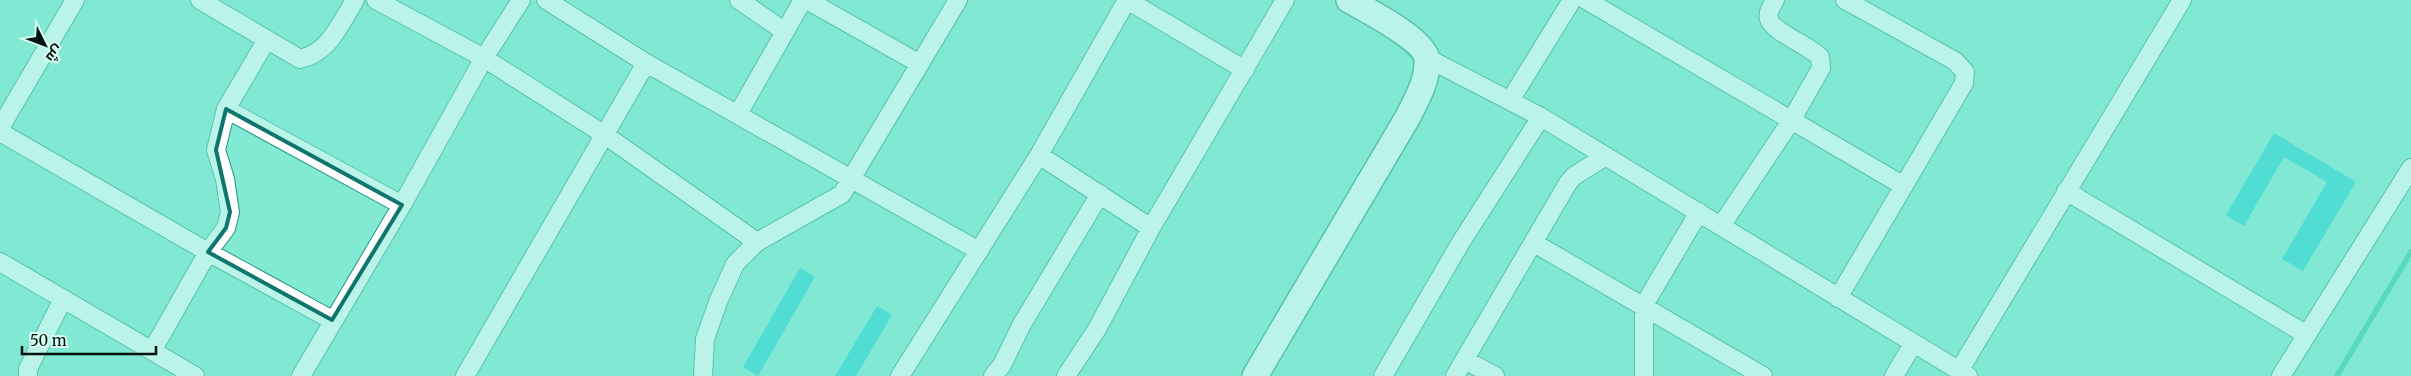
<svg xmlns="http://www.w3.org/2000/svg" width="2411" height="376" font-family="Merriweather,Cairo,serif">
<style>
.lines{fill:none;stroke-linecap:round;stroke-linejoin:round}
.stream{stroke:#25c4a9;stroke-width:5.5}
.building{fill:#18ced3}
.street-casing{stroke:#229581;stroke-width:20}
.secondary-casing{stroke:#229581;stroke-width:28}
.street{stroke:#fff;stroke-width:18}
.secondary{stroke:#fff;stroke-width:25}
.marked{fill:none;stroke:#0f766e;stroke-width:4;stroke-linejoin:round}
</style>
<rect width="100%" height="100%" fill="#82e9d3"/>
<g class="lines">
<path class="stream" d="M2337 376 2411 252"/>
</g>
<path class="building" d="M2274 133 2356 182 2303 271 2282 259 2327 182 2284 157 2244 226 2226 215Z
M800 268 815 277 758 376 743 367Z
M877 306 892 315 856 376H835Z"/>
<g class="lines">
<g class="street-casing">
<path id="street" d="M200 0 300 59C329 53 340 24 355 0
M376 0 484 58 605 135 757 242 735 264 718 302 705 339 703 376
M546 0 646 63 979 251
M739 0 784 31
M807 0 920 64
M1586 0 1904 186
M1427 58 1541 117 1968 376
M1511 99 1572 0
M226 109 402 205
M738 114 803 0
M0 128 75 0
M0 132 208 252 332 320
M1039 155 1151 228
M2066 191 2307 335
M1721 226 1791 121 1821 68 1820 57C1809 46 1772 31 1769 19 1767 12 1772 6 1775 0
M757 242 842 194 958 0
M1534 243 1763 376
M0 262 195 376
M1838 298 1964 83 1965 72 1955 61 1845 0
M152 351 208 252 226 228 230 212 225 179 216 150 226 109 266 41
M1465 360 1495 376
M1959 371 2182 0
M28 376V369L63 299
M301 376 402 205 484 58 521 0
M465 376 646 63
M900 376 1039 155 1127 0 1245 70
M993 376 1002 365 1022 324 1100 194
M1066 376 1097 329 1151 228 1285 0
M1383 376 1461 242 1541 117
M1455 376 1568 183 1574 176 1606 156
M1644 376V305L1699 212
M1894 376 1913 344
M2281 376 2411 168"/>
</g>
<g class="secondary-casing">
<path id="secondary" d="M1255 376 1409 115C1417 98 1428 81 1427 60 1426 40 1366 10 1349 0"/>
</g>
<use href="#street" class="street"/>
<use href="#secondary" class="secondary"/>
</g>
<path d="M0 0H2411V376H0ZM226 109 402 205 332 320 208 252 226 228 230 212 216 150Z" fill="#82e9d3" fill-opacity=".55" fill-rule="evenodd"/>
<path class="marked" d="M226 109 402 205 332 320 208 252 226 228 230 212 216 150Z"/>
<g transform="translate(45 45) rotate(132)" stroke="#d7fdf3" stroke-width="4" paint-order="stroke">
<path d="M0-4L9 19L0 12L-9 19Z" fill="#00120e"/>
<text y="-8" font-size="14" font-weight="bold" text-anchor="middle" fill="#00120e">ش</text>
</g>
<path d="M22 346v8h134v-8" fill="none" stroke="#00120e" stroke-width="2.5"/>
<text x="30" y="346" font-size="15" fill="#00120e" stroke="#d7fdf3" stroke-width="4" paint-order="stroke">50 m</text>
</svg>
